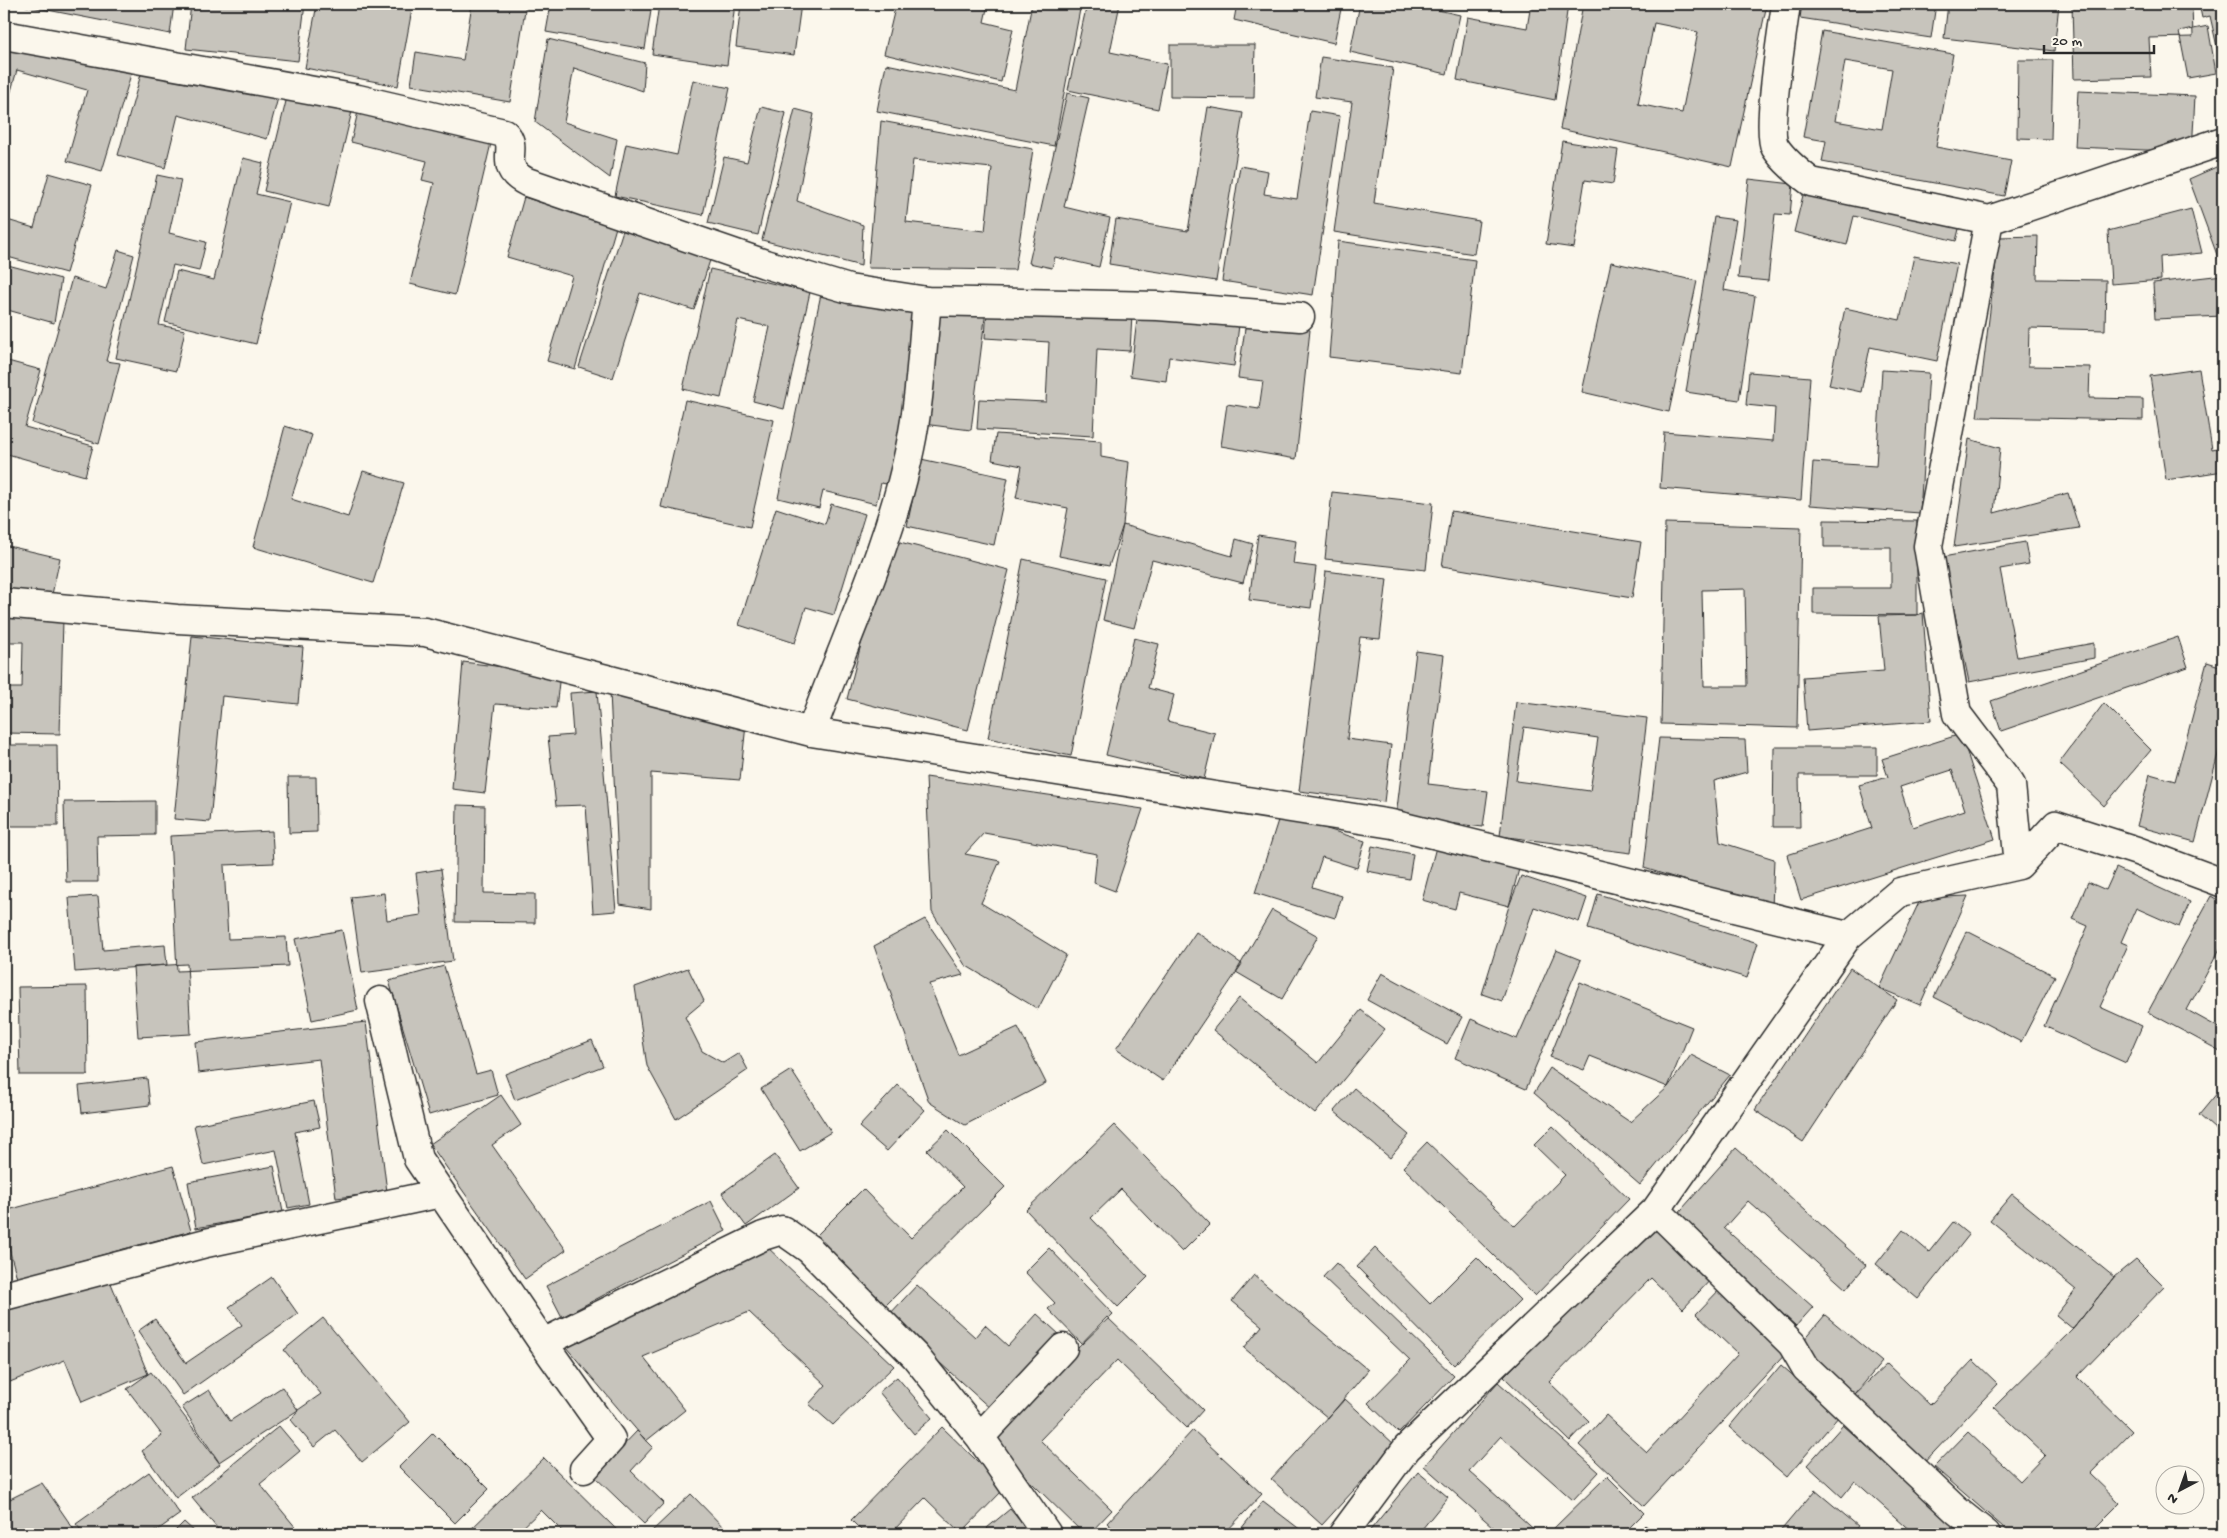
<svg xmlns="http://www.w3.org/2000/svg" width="2227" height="1538" font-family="'Gochi Hand',sans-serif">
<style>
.building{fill:#c7c4bc;stroke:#2b2b2b;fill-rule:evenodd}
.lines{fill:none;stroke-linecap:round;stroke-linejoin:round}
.street-casing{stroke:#2b2b2b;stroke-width:31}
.street{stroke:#fbf7ec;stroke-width:28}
</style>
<rect width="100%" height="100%" fill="#fbf7ec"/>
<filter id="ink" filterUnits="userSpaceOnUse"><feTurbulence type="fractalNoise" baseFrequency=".02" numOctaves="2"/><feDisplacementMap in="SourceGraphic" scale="10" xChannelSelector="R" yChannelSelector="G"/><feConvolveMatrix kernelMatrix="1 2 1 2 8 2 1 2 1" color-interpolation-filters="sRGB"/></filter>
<g filter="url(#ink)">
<path class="building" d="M17 4H174L170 34Z
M191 4H305L298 61 186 49Z
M317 4H413L398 86 305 68Z
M472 4H526L510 102 411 85 416 52 463 60Z
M551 4H652L645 49 546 32Z
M659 4H735L727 65 652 54Z
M741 4H801L794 55 736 47Z
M896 4H988L984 22 1013 29 1001 82 884 54Z
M1032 4H1081L1054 146 877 111 886 64 1015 90Z
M1087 4H1120L1110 52 1167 64 1158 109 1068 90Z
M1237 4H1342L1334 43 1234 20Z
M1360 4H1412L1460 15 1447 74 1350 52Z
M1531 4H1568L1555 100 1457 80 1468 17 1527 28Z
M1583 4H1767L1732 167 1560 129ZM1654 23 1698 32 1682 113 1638 104Z
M1802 4H1881L1912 9 1913 4H1936L1931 38 1800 18Z
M1948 4H2059L2054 51 1944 38Z
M2192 4 2193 37 2149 38 2151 77 2074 79 2072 5Z
M2199 4H2223V73L2210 16 2202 18Z
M2208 26 2216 73 2188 78 2179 32Z
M1822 31 1953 54 1936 147 2011 161 2004 196 1822 162 1826 141 1803 137ZM1845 61 1892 69 1882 129 1835 121Z
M548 39 645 63 643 91 574 68 564 122 617 139 610 178 535 122Z
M4 42 132 71 102 171 67 161 87 90 17 70 4 116Z
M1170 45H1255L1254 98 1170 97Z
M1321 57 1393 68 1374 203 1479 221 1474 254 1334 232 1352 102 1315 97Z
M2018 60H2053L2051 139 2017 138Z
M143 67 279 94 267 139 178 115 165 168 118 155Z
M693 80 730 88 703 215 615 196 626 144 677 155Z
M2078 91 2195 96 2192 152 2075 147Z
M288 93 353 107 329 207 264 191Z
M1067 93 1089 98 1064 207 1110 218 1099 267 1055 257 1052 268 1029 263Z
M359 107 492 139 455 295 410 284 434 183 422 180 427 161 351 142Z
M761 107 786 113 758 235 708 223 724 157 747 162Z
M1208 107 1243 113 1216 281 1109 264 1116 219 1188 231Z
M795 109 814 114 797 201 863 225 861 266 762 240Z
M1310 111 1340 116 1313 295 1222 281 1240 166 1268 171 1264 194 1297 199Z
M881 121 1033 149 1015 270 868 268ZM913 160 992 168 985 231 906 222Z
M1562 141 1618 150 1613 184 1585 180 1574 248 1546 244Z
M243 158 263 163 256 194 290 202 256 344 165 322 177 271 214 280Z
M2223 164V271L2189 179Z
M49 173 92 185 66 273 4 256V219L34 228Z
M157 175 181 180 169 233 206 242 199 271 173 265 159 325 185 330 176 371 116 358Z
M1749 179 1793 184 1790 215 1775 214 1768 281 1738 278Z
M1805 187 1960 225 1956 241 1854 216 1847 245 1794 232Z
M524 197 616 227 575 369 547 361 572 276 507 257Z
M2191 209 2202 253 2160 257 2161 280 2111 284 2108 231Z
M1714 217 1736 220 1724 290 1755 296 1739 400 1686 392Z
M624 227 712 254 694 310 640 293 613 378 579 367Z
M2038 236 2037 279 2106 280 2105 330 2029 328 2028 366 2090 367 2089 398 2143 399V420L1977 417 1999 237Z
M1338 241 1475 260 1462 373 1329 357Z
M118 250 134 255 106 361 120 363 99 444 32 423 72 278 106 289Z
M1914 256 1957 264 1937 361 1870 347 1861 392 1829 385 1845 308 1900 320Z
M1611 262 1697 281 1669 412 1582 392Z
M4 264 61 279 54 323 4 309Z
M710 269 810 292 784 409 753 401 770 327 738 320 721 398 683 389Z
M2223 275V316L2155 319 2153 283Z
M821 294 919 312 892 485 881 483 876 504 823 491 819 508 778 498Z
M938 305 986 310 971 430 923 424Z
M987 308 1132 315 1130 351 1097 349 1093 436 977 429 979 399 1046 402 1049 342 985 338Z
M1138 312 1239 325 1234 366 1169 357 1166 381 1130 376Z
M1246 321 1310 330 1296 459 1221 446 1227 404 1259 409 1263 381 1238 378Z
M4 360 41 370 25 427 93 446 85 476 4 453Z
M2199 369 2212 449 2223 447V471L2166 480 2150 376Z
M1882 370 1929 373 1920 513 1810 505 1813 462 1876 466Z
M1749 372 1810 377 1801 500 1660 488 1664 432 1773 441 1775 408 1746 405Z
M685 400 774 420 750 527 661 507Z
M285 426 312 435 291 499 348 517 363 471 404 483 373 583 253 547Z
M996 434 1101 441V457L1129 462 1123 525 1109 566 1059 556 1068 508 1016 498 1022 466 992 460Z
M1969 439 2000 448 1994 513 2068 493 2079 528 1954 547Z
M921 459 1008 478 994 545 907 526Z
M1332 492 1433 503 1426 570 1325 559Z
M831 504 865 514 834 615 806 607 795 643 739 625 776 508 825 524Z
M1451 511 1641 542 1632 598 1442 566Z
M1824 520 1917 521V615L1813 614V588H1891V547H1824Z
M1665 523 1801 527 1797 728 1661 724ZM1745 589 1747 686H1704L1702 590Z
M1123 525 1232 556 1236 539 1253 544 1243 583 1152 560 1134 628 1103 620Z
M1258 535 1296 541 1293 564 1316 567 1311 608 1249 600Z
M888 539 1009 570 968 730 847 699Z
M2025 542 2029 564 2000 569 2017 657 2094 643V658L1969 682 1943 557Z
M4 545 60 558 51 599 4 589Z
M1023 559 1106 578 1071 756 988 738Z
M1326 571 1387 579 1380 639 1360 637 1347 739 1391 745 1384 802 1299 791Z
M1923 613 1931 721 1807 731 1803 677 1884 671 1879 616 1917 615Z
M4 617 63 619 60 734 4 733V688H22L23 642H4Z
M192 636 303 647 298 704 222 696 210 822 174 819Z
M2178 637 2188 667 2001 731 1991 701Z
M1134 638 1159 644 1148 688 1174 695 1167 721 1215 733 1204 779 1106 755Z
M1416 651 1444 655 1428 784 1488 791 1483 827 1396 817Z
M463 662 560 674 556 708 495 704 485 793 452 789Z
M2207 662 2223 667V735L2195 842 2137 826 2150 774 2175 781Z
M597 691 616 911 593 913 586 805 556 806 548 737 573 735 570 693Z
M610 692 746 725 740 780 651 773V909L620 904Z
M1516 702 1647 718 1631 853 1500 836ZM1524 727 1598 738 1590 791 1516 781Z
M2104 703 2151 750 2104 806 2059 763Z
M1961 734 1995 839 1801 900 1787 855 1872 828 1859 785 1888 777 1882 759ZM1952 770 1965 810 1913 827 1900 787Z
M1659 738 1745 740 1747 772 1714 781 1720 842 1774 859 1772 908 1644 868Z
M4 745H57L58 826H4Z
M1774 747H1877V775H1799L1800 827H1773Z
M288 777H316L317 832 289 833Z
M926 777 1143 809 1115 891 1094 883 1097 854 984 833 965 854 1000 861 981 903 1066 955 1038 1009 965 965 932 912Z
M155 801V835L97 836 98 882H66L64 802Z
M457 805 485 806 484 893 535 894V923L455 922Z
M1280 814 1365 841 1357 868 1322 857 1312 887 1342 896 1335 918 1255 893Z
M272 831 274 863 224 865 228 939 286 937 288 966 177 971 170 836Z
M2223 841V857L2219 856Z
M1372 846 1413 854 1409 879 1367 871Z
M1436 847 1519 869 1509 906 1459 893 1455 909 1422 900Z
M2116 868 2190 902 2179 927 2136 908 2121 942 2128 945 2100 1007 2142 1026 2126 1063 2044 1026 2088 926 2072 919 2088 882 2106 890Z
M441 869 453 961 362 973 351 897 384 893 387 920 421 915 416 873Z
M1521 876 1587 898 1579 922 1534 907 1502 1001 1482 994 1509 906Z
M1598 894 1758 943 1747 978 1588 929Z
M98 896 103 950 165 945 167 965 75 972 69 898Z
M1968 896 1920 1005 1879 988 1921 898Z
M2211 896 2223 903V943L2187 1010 2223 1030 2222 1052 2148 1012Z
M1272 910 1318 936 1282 999 1236 972Z
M925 919 963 975 929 984 958 1055 1018 1027 1046 1083 965 1125 929 1102 874 946Z
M342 930 358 1010 312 1020 295 939Z
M1967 931 2055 976 2021 1042 1934 997Z
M1196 932 1242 964 1163 1081 1116 1049Z
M1556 950 1581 960 1526 1089 1455 1058 1471 1019 1517 1039Z
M187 964 191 1034 138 1037 133 967Z
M444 966 476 1074 491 1070 498 1095 429 1115 389 981Z
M688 968 704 1001 685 1017 702 1051 723 1063 739 1053 748 1070 676 1119 647 1066 635 987Z
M1850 968 1897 1000 1803 1142 1755 1110Z
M1382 973 1462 1017 1447 1044 1367 1000Z
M1580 982 1692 1027 1668 1087 1590 1056 1584 1070 1550 1057Z
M87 986 88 1075H20L18 987Z
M1239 998 1318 1063 1361 1010 1385 1029 1315 1114 1213 1030Z
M366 1022 387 1192 336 1198 319 1059 198 1073 195 1042Z
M592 1040 603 1066 515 1100 505 1074Z
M1691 1055 1730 1075 1640 1185 1534 1093 1550 1068 1630 1122 1668 1087Z
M791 1070 831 1132 800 1151 761 1089Z
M147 1078 150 1105 82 1113 79 1086Z
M898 1085 925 1110 887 1151 859 1127Z
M2223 1086V1136L2199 1115Z
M1354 1088 1409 1135 1390 1158 1334 1111Z
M501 1095 521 1125 492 1145 566 1250 525 1279 430 1144Z
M314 1101 320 1127 295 1132 309 1204 288 1208 276 1150 203 1165 194 1125Z
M1114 1125 1210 1224 1182 1252 1121 1189 1091 1218 1148 1277 1118 1307 1026 1210Z
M1553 1126 1629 1199 1535 1296 1403 1167 1427 1142 1515 1226 1565 1175 1534 1145Z
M948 1130 1005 1187 884 1307 815 1237 863 1189 911 1238 963 1187 927 1150Z
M1736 1148 1866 1265 1846 1289 1748 1201 1724 1228 1813 1307 1796 1326 1675 1217Z
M775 1155 799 1188 746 1226 722 1193Z
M173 1166 191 1231 17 1278 4 1230V1211Z
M274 1166 283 1212 196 1228 188 1182Z
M2012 1194 2114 1277 2073 1329 2056 1315 2076 1290 1990 1220Z
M711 1201 726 1231 562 1317 546 1286Z
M1656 1220 1714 1276 1683 1309 1651 1278 1549 1382 1589 1421 1570 1441 1504 1377Z
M1953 1222 1969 1235 1918 1299 1876 1264 1903 1230 1929 1252Z
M766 1246 894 1366 833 1425 809 1404 826 1385 749 1312 643 1357 685 1410 646 1441 565 1346Z
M1049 1248 1113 1314 1082 1344 1048 1309 1055 1303 1025 1272Z
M1375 1248 1430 1304 1477 1257 1520 1300 1454 1365 1357 1267Z
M2136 1259 2164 1287 2077 1377 2132 1431 2090 1474 2120 1503 2089 1534H2011L1934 1467 1968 1432 2020 1481 2045 1455 1994 1407 2073 1329 2114 1277Z
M1336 1263 1454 1376 1399 1433 1368 1403 1410 1360 1323 1277Z
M106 1271 148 1374 82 1402 65 1360 5 1384 4 1312Z
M1254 1275 1368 1370 1328 1418 1244 1348 1262 1326 1232 1301Z
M272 1277 298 1314 183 1395 138 1331 155 1319 186 1363 242 1325 229 1307Z
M917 1285 975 1337 985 1325 1008 1346 1037 1314 1060 1335 992 1410 888 1316Z
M1723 1286 1790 1349 1644 1506 1579 1445 1606 1415 1647 1452 1738 1354 1696 1314Z
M1825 1315 1882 1362 1855 1394 1798 1347Z
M1107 1317 1203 1410 1187 1428 1117 1360 1040 1440 1112 1510 1089 1534H1084L988 1440Z
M323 1318 410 1422 362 1462 335 1430 314 1447 291 1420 298 1410 321 1394 284 1350Z
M1973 1360 1998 1384 1919 1468 1851 1403 1855 1394 1887 1364 1930 1405Z
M1781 1365 1839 1416 1787 1477 1729 1427Z
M151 1372 220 1464 176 1498 142 1451 162 1435 127 1389Z
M897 1377 932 1418 914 1434 879 1392Z
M1498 1382 1599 1472 1573 1500 1501 1436 1469 1471 1539 1534H1501L1424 1466Z
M282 1387 298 1410 219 1462 182 1407 209 1390 230 1421Z
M1345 1399 1395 1445 1322 1525 1271 1479Z
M1843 1425 1965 1534H1914L1855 1481 1842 1497 1807 1465Z
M279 1426 300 1451 260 1484 301 1534H222L192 1498Z
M942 1427 1005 1488 961 1533 925 1498 890 1534H865L851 1520Z
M1193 1430 1262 1494 1224 1534H1119L1107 1523Z
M637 1431 653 1447 631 1471 664 1503 644 1524 594 1476Z
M433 1433 489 1489 455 1523 399 1467Z
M544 1458 621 1534H565L541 1510 516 1534H466Z
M149 1472 180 1514 152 1534H84L76 1524Z
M1418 1472 1448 1497 1418 1534H1367Z
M1607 1476 1644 1513 1623 1534H1548Z
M42 1483 77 1534H4V1502Z
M1815 1490 1858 1526 1851 1534H1778Z
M691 1494 730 1534 650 1533Z
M1263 1501 1306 1534H1237Z
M1010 1509 1031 1534H992L987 1528Z
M184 1522 197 1534H172Z
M1645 1525 1657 1534H1637Z"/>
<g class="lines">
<g class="street-casing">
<path id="street" d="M1786 4C1783 27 1766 131 1775 147 1784 161 1798 172 1811 182L1989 220
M4 35 358 99 504 133C521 148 495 166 527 182L765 264 849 289 927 301 1158 306 1300 317
M4 603 177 619 425 632 811 732 1392 824 1848 936
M811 732C845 638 890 546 910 448 920 401 922 350 927 301
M2019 865 2011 785 1957 714 1928 546 1989 220 2223 141
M380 1001 418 1159 543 1343
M4 1296 206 1243 441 1193
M584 1469 611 1439 543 1343 763 1236 782 1230 809 1249 915 1356 980 1437
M1047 1534 980 1437 1063 1348
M1343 1534 1407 1448 1656 1210
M1986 1534 1956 1510 1806 1368 1792 1344 1656 1210 1848 936 1900 892 2019 865 2056 825 2137 851 2223 883"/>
</g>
<use href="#street" class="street"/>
</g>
</g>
<rect width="2227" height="1538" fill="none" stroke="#fbf7ec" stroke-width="20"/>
<rect x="10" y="10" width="2207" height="1518" fill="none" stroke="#2b2b2b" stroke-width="2" filter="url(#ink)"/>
<g transform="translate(2180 1490) rotate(221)"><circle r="24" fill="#fbf7ec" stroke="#a8a59f"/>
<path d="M0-4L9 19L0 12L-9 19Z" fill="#2b2b2b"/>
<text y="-8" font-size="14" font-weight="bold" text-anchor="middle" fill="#2b2b2b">N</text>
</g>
<path d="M2044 45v8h110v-8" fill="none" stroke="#2b2b2b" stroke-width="2.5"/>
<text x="2052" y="45" font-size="15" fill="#2b2b2b" stroke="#fbf7ec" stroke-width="4" paint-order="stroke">20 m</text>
</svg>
